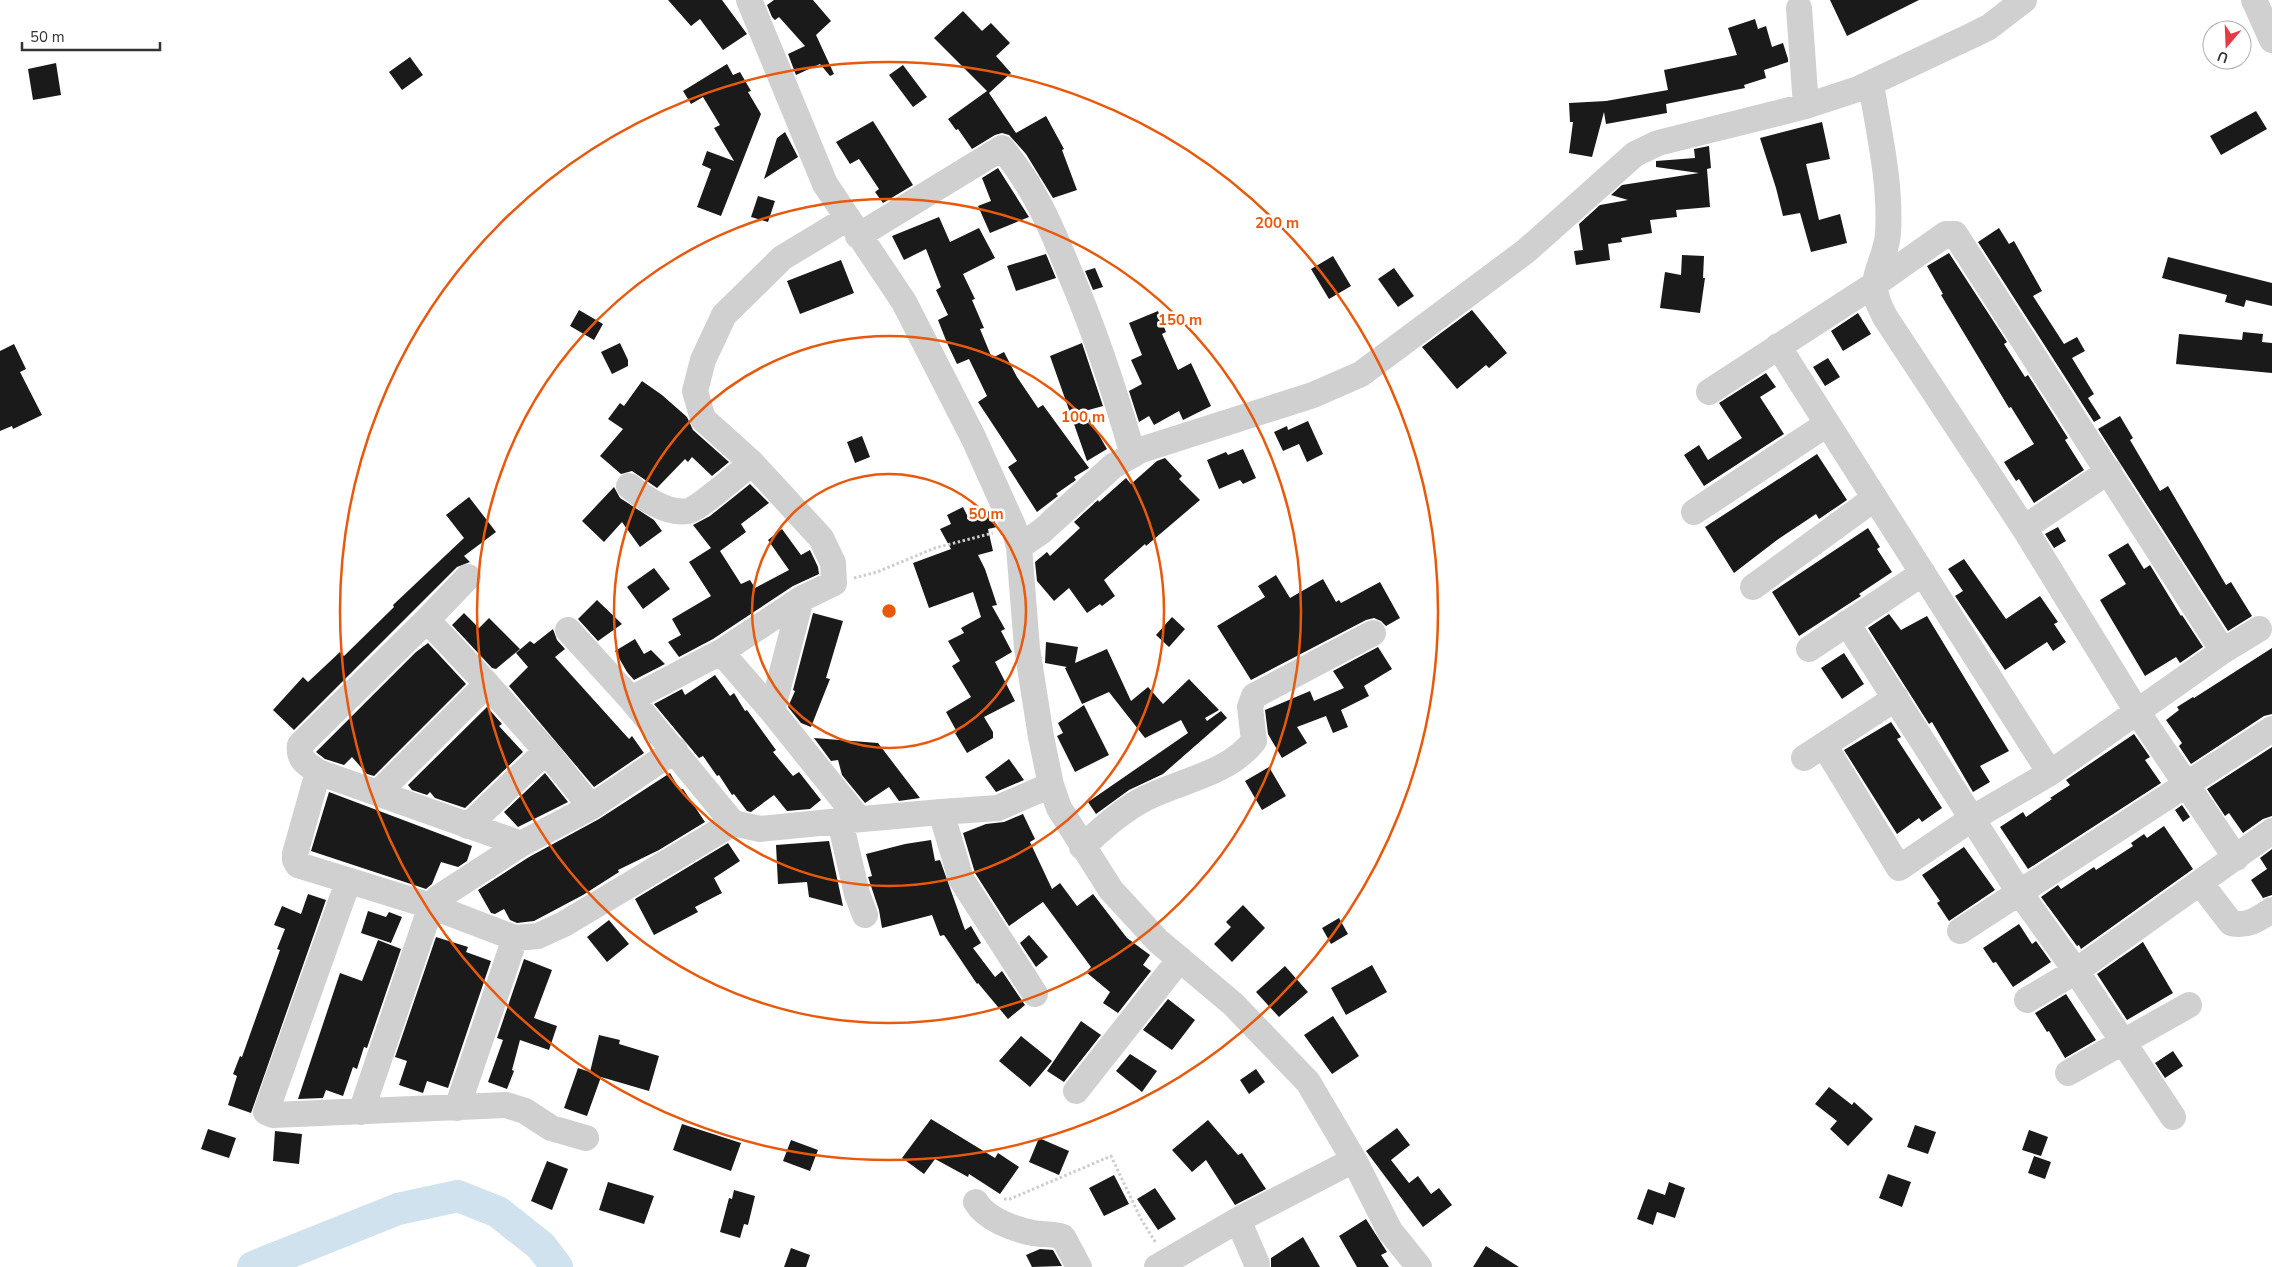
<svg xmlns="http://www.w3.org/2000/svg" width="2272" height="1267" font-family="'Nunito Sans',sans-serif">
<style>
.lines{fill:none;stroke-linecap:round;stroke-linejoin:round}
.river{stroke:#cfe2ee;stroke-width:32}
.building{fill:#1a1a1a}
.path{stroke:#cdcdcd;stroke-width:3;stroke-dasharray:2.5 2.5;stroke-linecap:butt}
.minor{stroke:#d0d0d0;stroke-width:26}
.ring{fill:none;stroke:#e8590c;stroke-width:2.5}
.centre{fill:#e8590c;stroke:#fff;stroke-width:2.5}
.ring-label{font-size:15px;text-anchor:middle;font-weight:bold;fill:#e8590c;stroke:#fff;stroke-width:5;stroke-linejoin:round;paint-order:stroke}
</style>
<rect width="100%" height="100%" fill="#fff"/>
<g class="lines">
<path class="river" d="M253 1267 398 1209 458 1196 498 1212 541 1246 557 1267"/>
</g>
<path class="building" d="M668 0H722L747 34 723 50 700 19 691 26Z
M774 0H813L831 21 816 35 834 74 830 76 820 64 796 75 788 54 805 46 779 17 775 20 772 17 767 5Z
M1830 0H1919L1847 36Z
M963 11 982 31 991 23 1010 43 996 56 1011 73 989 93 1016 133 1046 116 1064 149 1062 150 1077 190 1053 198 1026 154 1009 135 1002 133 995 135 972 149 958 129 956 130 948 119 987 91 934 38Z
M1755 19 1758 29 1766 26 1772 47 1783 43 1788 59V62L1764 70 1766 78 1744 85 1745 88 1666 104 1667 113 1606 124 1604 112 1592 157 1569 153 1573 122H1570L1569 103 1606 101 1668 90 1664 70 1737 55 1728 28Z
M410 57 423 75 402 90 389 72Z
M56 63 61 95 33 100 28 69Z
M727 64 733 75 740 72 751 91 748 92 761 114 721 216 697 207 711 169 702 165 707 151 734 161 714 128 720 125 703 97 691 104 683 91Z
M903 65 927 97 913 107 889 75Z
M2256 111 2267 129 2221 155 2210 136Z
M873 121 913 185 883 203 875 192 879 189 859 159 850 164 836 142Z
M1822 122 1830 159 1806 164 1819 220 1840 214 1847 243 1811 252 1800 213 1783 216 1776 188 1760 138Z
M785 132 798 157 764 179 777 138Z
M1709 146 1711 168 1707 169 1710 207 1676 210 1677 217 1650 220 1652 233 1621 238 1622 242 1608 244 1610 260 1576 265 1574 251 1583 250 1579 224 1600 205 1628 200 1611 195 1622 185 1699 173 1656 167V161L1695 158 1694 149Z
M998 168 1029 217 990 233 978 206 991 201 982 178Z
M758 196 775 201 768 222 751 217Z
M939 217 950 242 979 228 995 258 963 274 975 299 972 300 984 328 980 329 992 358 1004 352 1017 377 1038 408 1043 405 1089 468 1074 477 1076 480 1056 494 1058 496 1037 512 1008 467 1017 461 978 402 987 396 969 359 957 364 947 343 938 320 948 315 936 290 941 287 926 249 904 260 892 236Z
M1999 228 2009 244 2014 241 2023 257 2042 291 2033 296 2064 344 2077 337 2085 351 2072 358 2094 394 2088 398 2101 418 2094 422 1978 242Z
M1949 253 2007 342 2004 344 2025 377 2028 375 2068 438 2065 440 2084 470 2034 503 2019 479 2016 481 2004 462 2034 444 2011 407 2009 408 1941 295 1943 294 1927 266Z
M1046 254 1056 278 1016 291 1007 266Z
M1682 255 1704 256 1703 278H1705L1700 313 1660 308 1665 272 1681 275Z
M1333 256 1351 286 1329 299 1311 269Z
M2168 257 2272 283V306L2246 300 2244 307 2225 302 2227 295 2162 278Z
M841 260 854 293 800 314 787 281Z
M1095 268 1103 287 1093 290 1085 271Z
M1394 268 1414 296 1398 307 1378 279Z
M579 310 603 324 594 340 570 326Z
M1472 310 1507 353 1489 368 1486 365 1457 389 1422 347Z
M1158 311 1166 332 1162 334 1178 370 1191 363 1211 406 1183 420 1179 411 1154 425 1149 416 1139 422 1129 391 1142 384 1131 360 1142 355 1129 323Z
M1858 313 1871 334 1843 351 1831 331Z
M2243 332 2263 334 2262 342 2272 343V373L2176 364 2179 334 2242 340Z
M620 343 628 360V366L612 374 601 352Z
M1082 343 1103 406 1085 411 1107 449 1087 461 1050 356Z
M14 344 26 369 20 372 42 415 13 429 12 426 0 431V351Z
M1828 358 1840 377 1825 386 1813 367Z
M1766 373 1776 387 1760 397 1784 434 1704 486 1684 455 1699 445 1708 460 1742 438 1719 403Z
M642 381 662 395 687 417 693 430 729 462 712 476 692 457 688 462 685 459 657 488 632 471 621 474 600 456 623 429 608 419 620 403 624 406Z
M2120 416 2133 438 2130 440 2160 491 2168 486 2226 585 2231 582 2252 616 2228 631 2098 429Z
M1308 421 1323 454 1307 462 1299 444 1283 451 1274 432 1287 426 1288 430Z
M862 436 870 457 855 463 847 442Z
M1243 449 1256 478 1243 484 1240 480 1219 489 1207 460 1226 452 1228 455Z
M1817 454 1847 500 1819 519 1816 514 1777 540 1734 573 1705 527Z
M1165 458 1182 476 1179 479 1200 500 1146 546 1145 544 1104 580 1115 596 1102 606 1100 604 1087 613 1069 588 1054 601 1037 581 1035 562 1047 552 1050 556 1080 528 1074 522 1098 500 1099 502 1126 478 1131 484 1157 461Z
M750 484 769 503 741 524 746 532 720 551 741 584 750 580 755 588 789 570 768 540 782 529 801 555 810 550 818 567 819 574 793 586 713 639 679 657 668 642 681 635 672 619 711 596 689 562 711 548 693 525 710 516Z
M614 487 620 498 654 520 662 531 640 547 622 522 604 542 582 521Z
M469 497 496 532 464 556 470 562 457 567 294 730 273 710 303 677 308 682 340 652 344 656 394 607 393 605 464 538 446 515Z
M963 507 968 517 990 511 997 527 988 529 993 551 978 555 985 569 997 605 992 606 1005 629 1001 631 1012 652 995 662 1015 701 984 717 993 732V738L967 753 955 733 957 732 946 712 971 697 952 666 960 661 948 641 964 633 961 628 981 617 973 592 929 608 913 563 951 549 940 529 951 524 947 515Z
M2058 527 2066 541 2054 548 2045 534Z
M1868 528 1880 547 1877 549 1892 572 1859 594 1861 596 1799 636 1772 592Z
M2128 543 2144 569 2150 565 2181 616 2182 615 2203 647 2180 663 2176 657 2145 676 2100 600 2126 584 2108 555Z
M1964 559 2006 619 2040 596 2058 622 2054 624 2066 642 2053 651 2047 642 2005 670 1955 596 1963 591 1948 569Z
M654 568 670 589 643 609 627 587Z
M1276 575 1290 598 1323 579 1336 602 1339 600 1341 603 1380 582 1400 618 1386 626 1381 621 1374 618 1366 620 1251 680 1217 626 1265 597 1258 586Z
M597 600 622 624 598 641 578 619Z
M464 613 479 628 489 618 520 649 496 669 492 668 452 625Z
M813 613 843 621 826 678 830 679 811 727 801 723 788 707 795 691 793 690Z
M1889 614 1901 630 1927 616 2009 751 1980 766 1990 782 1973 792 1932 722 1929 724 1868 628Z
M1172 617 1185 629 1169 647 1156 635Z
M553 629 557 640 565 649 555 657 629 739 632 736 644 753 594 787 509 686 528 667 516 653 530 641 534 644Z
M635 639 644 654 651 650 665 664 634 680 627 672 615 651Z
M1046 642 1078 647 1075 663 1107 649 1131 701 1148 687 1163 704 1189 679 1219 710 1205 718 1207 721 1221 711 1227 718 1163 774 1129 790 1096 814 1088 802 1188 733 1181 720 1145 738 1109 692 1082 704 1065 668 1067 667 1045 663Z
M428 643 466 684 374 776 367 774 352 757 344 765 325 759 316 752 416 652Z
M1378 647 1392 669 1364 686 1369 696 1341 710 1348 727 1333 733 1326 716 1297 727 1307 743 1282 758 1268 734 1265 710 1310 691 1314 701 1344 688 1333 671Z
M2272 648V714L2264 716 2191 764 2179 746 2182 743 2166 720 2179 710 2177 707 2193 697 2194 698Z
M1844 653 1864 684 1842 699 1821 668Z
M715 675 730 696 734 693 745 711 747 710 776 750 773 752 793 776 799 772 821 800 810 809 787 811 774 795 751 812 747 811 734 794 732 795 719 775 717 776 703 756 699 758 654 704 682 689 685 695Z
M1084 705 1109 755 1075 772 1057 736 1063 733 1058 723Z
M487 707 502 724 499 726 523 752 465 808 435 798 430 792 427 795 412 790 408 785Z
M1891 722 1901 737 1897 739 1942 808 1922 822 1919 818 1897 834 1844 750Z
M2134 734 2150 757 2145 760 2161 783 2028 869 2000 827 2023 812 2026 817 2052 799 2050 798 2070 785 2066 780Z
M814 738 878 743 920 798 899 801 889 787 865 803 842 775 838 760 831 761Z
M2272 747V816L2263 819 2243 833 2229 813 2225 816 2207 789Z
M1009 759 1024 780 996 792 985 777Z
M1269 767 1286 796 1262 810 1245 781Z
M545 773 568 802 518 827 504 812Z
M670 773 680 790 683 789 705 822 659 850 618 870 619 872 583 895 534 921 517 923 510 920 504 909 495 914 491 913 478 890 529 857 599 819Z
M329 792 472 846 467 861 458 867 441 862 432 884 426 889 311 851Z
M2182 805 2190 817 2183 822 2175 810Z
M1023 814 1035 839 1030 842 1052 889 1060 883 1077 906 1093 894 1127 938 1150 955 1143 965 1151 971 1118 1013 1103 1003 1110 992 1086 972 1091 967 1043 902 1009 926 975 873 963 833 986 824 1004 822Z
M2164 826 2193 869 2081 949 2079 945 2077 946 2041 897 2058 885 2061 889 2094 867 2096 870 2133 846 2131 843 2144 834 2147 838Z
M931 840 935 861 940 860 965 930 971 926 981 943 973 948 995 977 1002 971 1025 1005 1008 1019 978 983 977 984 944 935 940 936 932 915 882 928 879 910 868 877 872 876 866 854 905 844Z
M829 841 843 906 809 897 807 882 778 884 776 845Z
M728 843 740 861 714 878 722 893 695 907 698 912 654 935 635 899Z
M1964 847 1995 890 1949 921 1937 903 1940 901 1922 875Z
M2272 849V895L2263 898 2251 880 2267 869 2260 858Z
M308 894 326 900 251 1113 228 1105 237 1076 233 1074 240 1056 242 1057 280 950 277 949 285 929 274 925 282 906 301 914Z
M1243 905 1265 928 1232 962 1214 944 1231 927 1226 922Z
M368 911 386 917 389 912 402 917 391 943 361 933Z
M1339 918 1348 934 1331 944 1322 928Z
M609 920 629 944 607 962 587 937Z
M2019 924 2032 944 2036 941 2051 962 2013 987 1996 962 1993 963 1983 948Z
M1029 935 1048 957 1036 967 1020 943Z
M436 937 468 947 466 952 491 961 448 1088 427 1081 423 1093 399 1085 407 1061 395 1057Z
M378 940 401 949 367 1048 364 1047 357 1069 353 1067 343 1096 326 1090 323 1098 298 1099 340 973 362 981Z
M2143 942 2173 993 2127 1020 2097 974Z
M524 959 552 970 534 1018 557 1026 549 1050 520 1040 512 1070 514 1071 507 1089 488 1082 503 1040 497 1038Z
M1372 965 1387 992 1346 1015 1331 988Z
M1285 966 1308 992 1279 1017 1256 992Z
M2066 994 2096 1040 2065 1058 2049 1031 2047 1032 2035 1013Z
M1168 999 1195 1020 1172 1050 1143 1030Z
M1333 1016 1359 1056 1332 1074 1304 1035Z
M1081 1021 1101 1035 1064 1082 1047 1071Z
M599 1035 620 1040 619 1044 659 1056 649 1091 601 1077 587 1116 564 1108 578 1068 590 1072Z
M1021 1036 1052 1061 1030 1087 999 1061Z
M2173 1051 2183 1066 2165 1078 2155 1063Z
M1130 1054 1157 1071 1142 1092 1116 1071Z
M1256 1069 1265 1082 1249 1094 1240 1080Z
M1829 1087 1852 1105 1854 1102 1873 1119 1848 1146 1830 1129 1837 1121 1815 1104Z
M931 1119 995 1158 998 1153 1019 1167 1000 1194 969 1174 968 1177 935 1159 924 1174 902 1158Z
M1208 1120 1238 1155 1242 1153 1266 1189 1235 1205 1206 1160 1192 1172 1172 1150Z
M682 1124 741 1143 731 1171 673 1150Z
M1915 1125 1936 1132 1928 1154 1907 1147Z
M1397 1128 1410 1145 1391 1160 1409 1183 1418 1176 1431 1194 1439 1188 1452 1205 1423 1227 1366 1151Z
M208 1129 236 1138 229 1158 201 1149Z
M2029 1130 2048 1137 2041 1156 2022 1150Z
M275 1131 302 1134 299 1164 273 1161Z
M1039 1138 1069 1151 1059 1175 1029 1162Z
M791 1140 818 1150 810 1171 783 1161Z
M2034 1156 2051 1162 2045 1179 2028 1173Z
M547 1161 568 1169 552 1210 531 1201Z
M1888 1174 1911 1182 1902 1207 1879 1198Z
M1114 1175 1129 1204 1104 1216 1089 1188Z
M608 1182 654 1196 644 1224 599 1210Z
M1669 1182 1685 1188 1675 1218 1657 1212 1653 1225 1637 1219 1648 1189 1665 1195Z
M1155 1188 1176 1219 1158 1230 1137 1199Z
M734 1190 755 1196 748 1225 744 1224 740 1238 720 1232 729 1198 732 1199Z
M1366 1219 1387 1252 1381 1255 1389 1267H1357L1339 1236Z
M1303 1237 1320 1267H1271V1258Z
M1486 1246 1519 1267H1473Z
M791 1248 810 1255 806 1267H784Z
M1040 1249 1053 1250 1062 1266 1032 1267 1026 1255Z"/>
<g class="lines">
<path class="path" d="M854 578 877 572 935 548 993 533
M1004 1199H1010L1111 1156 1141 1219 1156 1243"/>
<path class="minor" d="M749 0 825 184 904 302 974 439 1014 528 1019 547 1027 648 1041 737 1051 785 1059 808 1111 890 1158 941 1233 1004 1308 1082 1354 1160 1390 1231 1419 1267
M2254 0 2272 40
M1799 8 1806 106
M1871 84C1879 133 1891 183 1888 233 1887 252 1876 269 1875 284 1874 296 1880 307 1885 317L2024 528 2138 713 2236 858
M848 218 782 258 724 315 703 360 695 391 703 419 752 463 821 538 833 563 834 583 801 599 772 711 858 818
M858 236 1002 148C1034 187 1050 224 1069 271 1095 331 1115 392 1133 455
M1778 346 2050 773
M1709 392 1875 284 1946 234H1955L2223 651
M629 486C644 498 667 515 688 511 700 508 740 472 752 463
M1694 512 1827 424
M2024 528 2109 471
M1019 547 1042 531 1113 466 1141 450 1313 395 1361 374 1526 251 1635 154 1658 143 1806 106 1858 89 1973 35 1989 27 2024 0
M1753 587 1875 498
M427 620 468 577
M1847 623 2019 892 2076 971 2173 1117
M568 630 631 699
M1809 649 1923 573
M721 652 801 599
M772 711 721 652 631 699 733 823 760 829 840 821
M1824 745 1899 868 1973 818 2050 773 2223 651 2259 629
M1804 758 1896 698
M318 772C307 764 298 760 300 745L427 620 487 684
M378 793 487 684 546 751
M468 826 546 751 591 807
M1082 847C1102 829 1122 810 1146 798 1182 780 1228 774 1254 741L1250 707 1254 696 1373 633
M348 882 266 1112 273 1115 506 1105 525 1111 551 1128 586 1138
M2201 884 2231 923C2248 927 2258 919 2272 910
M865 915 857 894 840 821 941 812
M1960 931 2272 729
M515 938 431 906 298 865 295 860V854L318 772 521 844
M1035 994 961 879 941 812 998 808 1051 785
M2027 1000 2076 971 2272 831
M2068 1073 2189 1005
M1076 1091 1180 959
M457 1108 515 938 538 936 564 924 733 823
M361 1112 431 906 438 898 521 844 591 807 675 750
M976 1202C986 1219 1013 1229 1033 1233 1043 1235 1053 1233 1063 1237L1079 1267
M1238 1220 1257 1264
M1157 1267 1238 1220 1354 1160"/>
</g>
<g class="ring">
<circle cx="889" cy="611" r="137"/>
<circle cx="889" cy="611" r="275"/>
<circle cx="889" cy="611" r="412"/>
<circle cx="889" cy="611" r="549"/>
</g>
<circle cx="889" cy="611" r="8" class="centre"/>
<g class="ring-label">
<text x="1277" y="228">200 m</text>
<text x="1180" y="325">150 m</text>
<text x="1083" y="422">100 m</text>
<text x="986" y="519">50 m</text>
</g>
<g transform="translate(2227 45) rotate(199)"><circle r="24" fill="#ffffff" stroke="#adadad"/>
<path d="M0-4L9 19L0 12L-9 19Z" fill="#e63946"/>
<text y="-8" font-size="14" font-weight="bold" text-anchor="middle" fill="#333333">U</text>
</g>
<path d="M22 42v8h138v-8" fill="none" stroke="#333333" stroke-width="2.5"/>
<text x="30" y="42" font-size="15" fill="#333333" stroke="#ffffff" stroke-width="4" paint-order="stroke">50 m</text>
</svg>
